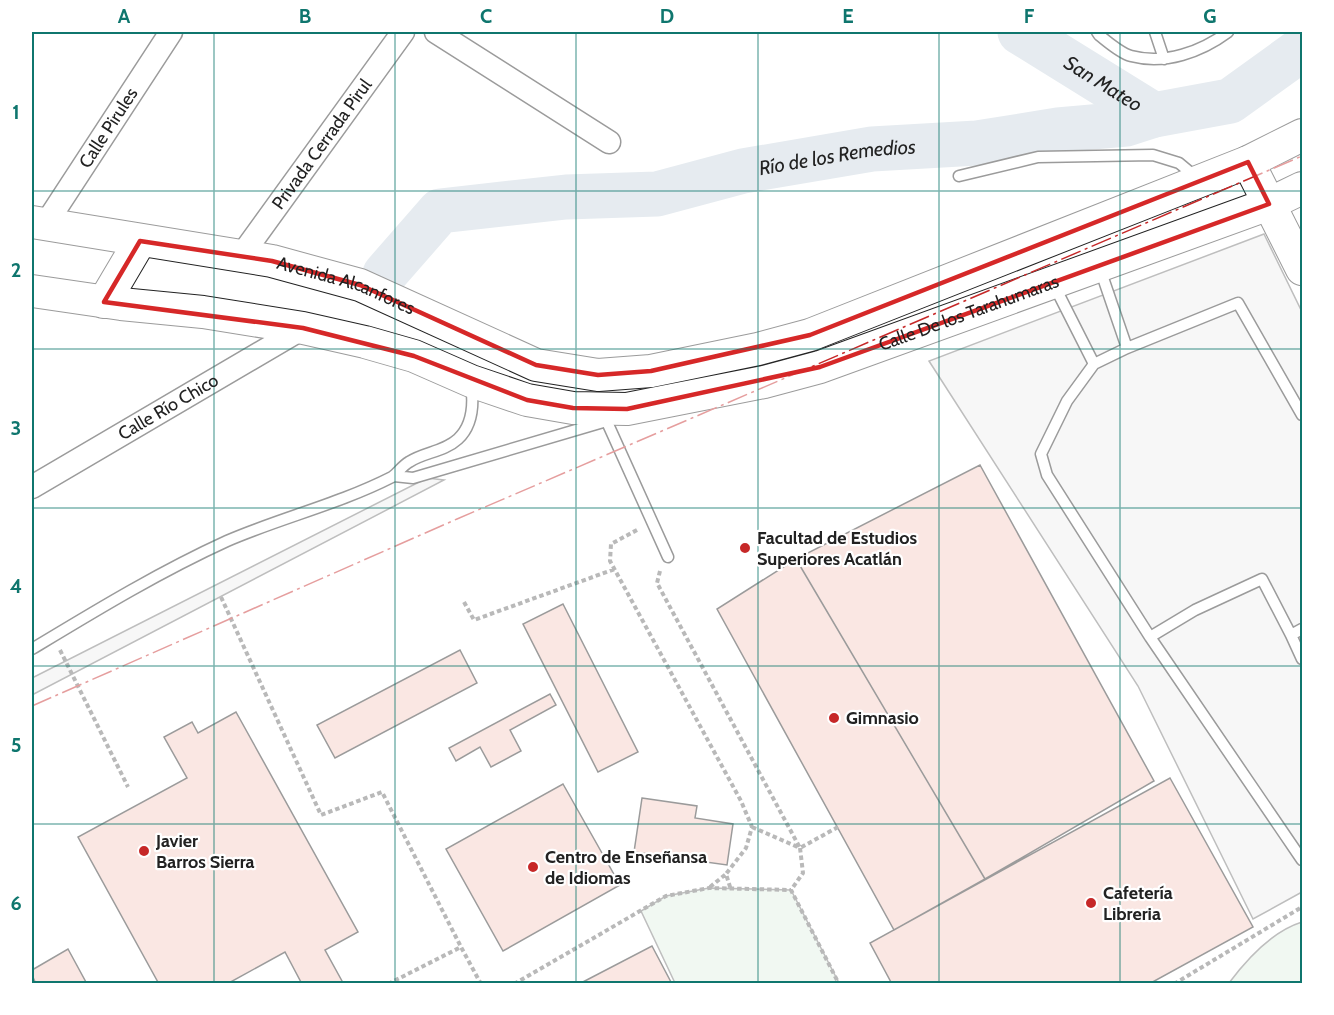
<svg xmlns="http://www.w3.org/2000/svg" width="1334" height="1015" font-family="Cabin,sans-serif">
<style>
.green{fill:#e0efe3;stroke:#6f6f6f;stroke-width:1.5}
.parking{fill:#ededed;stroke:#6f6f6f;stroke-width:1.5}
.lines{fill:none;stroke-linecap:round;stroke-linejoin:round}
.river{stroke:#c7d3dd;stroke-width:45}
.building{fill:#f3c9c0;stroke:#222;stroke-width:1.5}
.lane-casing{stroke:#222;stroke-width:13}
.street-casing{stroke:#222;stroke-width:25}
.secondary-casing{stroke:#222;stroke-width:34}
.path{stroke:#646464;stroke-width:4;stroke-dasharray:4.5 3;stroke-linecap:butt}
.lane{stroke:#fff;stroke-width:10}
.street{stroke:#fff;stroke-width:22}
.secondary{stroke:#fff;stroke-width:32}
.power{stroke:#c62828;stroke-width:1.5;stroke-dasharray:21 4.5 3 4.5;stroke-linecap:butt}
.marked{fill:none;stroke:#d62828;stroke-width:4.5;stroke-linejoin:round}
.grid{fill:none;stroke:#0f766e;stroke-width:1.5;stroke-opacity:0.55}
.poi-dot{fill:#c62828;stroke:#fff;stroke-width:2}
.labels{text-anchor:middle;stroke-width:4.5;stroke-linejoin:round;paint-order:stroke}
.street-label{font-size:18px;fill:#222;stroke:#fff}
.poi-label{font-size:18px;font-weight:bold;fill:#222;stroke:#fff;text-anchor:start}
.water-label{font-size:20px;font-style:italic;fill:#222;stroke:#fff}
.neatline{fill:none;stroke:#0f766e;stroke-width:2}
.grid-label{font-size:20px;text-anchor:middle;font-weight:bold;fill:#0f766e}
</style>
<rect width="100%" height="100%" fill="#fff"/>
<path class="green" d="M709 888 791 890 839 983H675L641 911 666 896Z
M1302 922V983H1229C1247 959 1273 931 1302 922Z"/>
<path class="parking" d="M1264 234 1302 312V892L1253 919 1138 686 929 361Z
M427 478 444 480 32 695V678Z"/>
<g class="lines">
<g class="river">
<path id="s1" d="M1020 32 1154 115"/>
<path id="s2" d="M385 274 440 211 566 197 657 194 743 171 872 149 977 143 1058 130 1126 124 1154 115 1230 101 1302 49"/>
</g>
</g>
<path class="building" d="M980 465 1154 781 985 879 796 559Z
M796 559 985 879 894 930 717 609Z
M563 604 638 752 598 772 523 624Z
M460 650 477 683 335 758 317 725Z
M550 694 556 705 510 730 521 751 491 767 480 747 456 761 449 748Z
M236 712 358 932 325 950 342 981 338 984H302L285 952 227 984H159L78 837 187 778 164 737 192 722 198 733Z
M1170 778 1253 927 1149 984H892L870 943Z
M563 784 620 885 503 951 446 849Z
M642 798 697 806 695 818 733 824 727 865 634 852Z
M652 946 672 984H579Z
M68 949 87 984H36L32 975V970Z"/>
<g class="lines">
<g class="lane-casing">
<path id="lane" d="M1097 32 1099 35C1108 42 1120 53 1131 56 1165 65 1201 52 1228 32
M1155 32 1164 59
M959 176 1038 157 1153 155 1179 163 1197 178
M1100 269 1127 348
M1054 285 1094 364
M1302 415 1238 303 1127 348 1094 364 1067 401 1041 454 1047 475 1150 637 1195 610 1262 579 1291 635 1302 629
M607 422 668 557
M394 476 413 478 610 420
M1291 635 1302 659
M1150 637 1302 860
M32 649C95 611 159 572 227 541 280 518 339 504 392 477 398 473 402 466 409 462 424 452 444 452 458 439 473 425 474 404 471 384"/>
</g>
<g class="street-casing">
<g id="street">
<path d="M436 32 609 142"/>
<path id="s3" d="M45 225 171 32"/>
<path id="s4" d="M241 256 403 32"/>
<path id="s5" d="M32 487 303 328"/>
</g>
</g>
<g class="secondary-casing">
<g id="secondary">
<path d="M1248 162 1302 269"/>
<path id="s6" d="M32 222 272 261 360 285 536 365 598 375 651 371 758 349 810 335 1248 162 1302 135"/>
<path id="s7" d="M32 291 121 304 203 312 303 328 365 342 414 356 471 381 527 400 573 408 627 409 764 382 820 367 1269 204 1302 188"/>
<path d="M104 302 140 241"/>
</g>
</g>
<path class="path" d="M637 530 611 544 610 561 741 801 752 827 746 848 726 874 731 890
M660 571 657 583 800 848 838 827
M221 597 321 815 382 792 461 947
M464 602 474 620 615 569
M60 650 128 787
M752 827 800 848 803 873 791 890 839 984
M710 887 726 874
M388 984 461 947 481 984
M514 984 666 896 709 888 791 890
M1174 984 1302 907"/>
<use href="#lane" class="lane"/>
<use href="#street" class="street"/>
<use href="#secondary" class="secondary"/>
<path class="power" d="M32 706 457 519 1302 156"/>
</g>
<path d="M0 0H1334V1015H0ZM1248 162 1269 204 820 367 627 409 573 408 527 400 414 356 303 328 104 302 140 241 272 261 360 285 536 365 598 375 651 371 810 335Z" fill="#fff" fill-opacity=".55" fill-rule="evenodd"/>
<path class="marked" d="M1248 162 1269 204 820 367 627 409 573 408 527 400 414 356 303 328 104 302 140 241 272 261 360 285 536 365 598 375 651 371 810 335Z"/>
<path class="grid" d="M214 32V984M395 32V984M576 32V984M758 32V984M939 32V984M1120 32V984M32 191H1302M32 349H1302M32 508H1302M32 666H1302M32 824H1302"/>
<g class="poi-dot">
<circle cx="745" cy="548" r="6"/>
<circle cx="834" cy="718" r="6"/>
<circle cx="144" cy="851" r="6"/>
<circle cx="533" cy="867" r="6"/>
<circle cx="1091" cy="903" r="6"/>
</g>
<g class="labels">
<g class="street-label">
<text dy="6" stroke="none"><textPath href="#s3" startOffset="116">Calle Pirules</textPath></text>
<text dy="6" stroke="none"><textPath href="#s4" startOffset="138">Privada Cerrada Pirul</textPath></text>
<text dy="6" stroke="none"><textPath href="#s6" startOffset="321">Avenida Alcanfores</textPath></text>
<text dy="6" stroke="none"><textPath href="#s7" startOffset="966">Calle De los Tarahumaras</textPath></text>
<text dy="6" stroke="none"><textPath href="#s5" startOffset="158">Calle Río Chico</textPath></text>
</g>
<g class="poi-label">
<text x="757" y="544">Facultad de Estudios<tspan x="757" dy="21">Superiores Acatlán</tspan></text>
<text x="846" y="724">Gimnasio</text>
<text x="156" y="847">Javier<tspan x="156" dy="21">Barros Sierra</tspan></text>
<text x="545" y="863">Centro de Enseñansa<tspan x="545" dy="21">de Idiomas</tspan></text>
<text x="1103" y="899">Cafetería<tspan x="1103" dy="21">Libreria</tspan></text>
</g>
<g class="water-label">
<text dy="7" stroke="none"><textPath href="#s1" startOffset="98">San Mateo</textPath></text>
<text dy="7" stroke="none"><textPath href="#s2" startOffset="486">Río de los Remedios</textPath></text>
</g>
</g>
<rect width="1334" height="1015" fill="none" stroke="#ffffff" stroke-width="66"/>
<rect x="33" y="33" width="1268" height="949" class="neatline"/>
<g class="grid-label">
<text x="124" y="23">A</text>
<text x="305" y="23">B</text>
<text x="486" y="23">C</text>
<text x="667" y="23">D</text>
<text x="848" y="23">E</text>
<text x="1029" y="23">F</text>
<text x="1210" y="23">G</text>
<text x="16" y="119">1</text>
<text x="16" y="277">2</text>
<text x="16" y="435">3</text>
<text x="16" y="593">4</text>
<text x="16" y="752">5</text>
<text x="16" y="910">6</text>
</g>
</svg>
